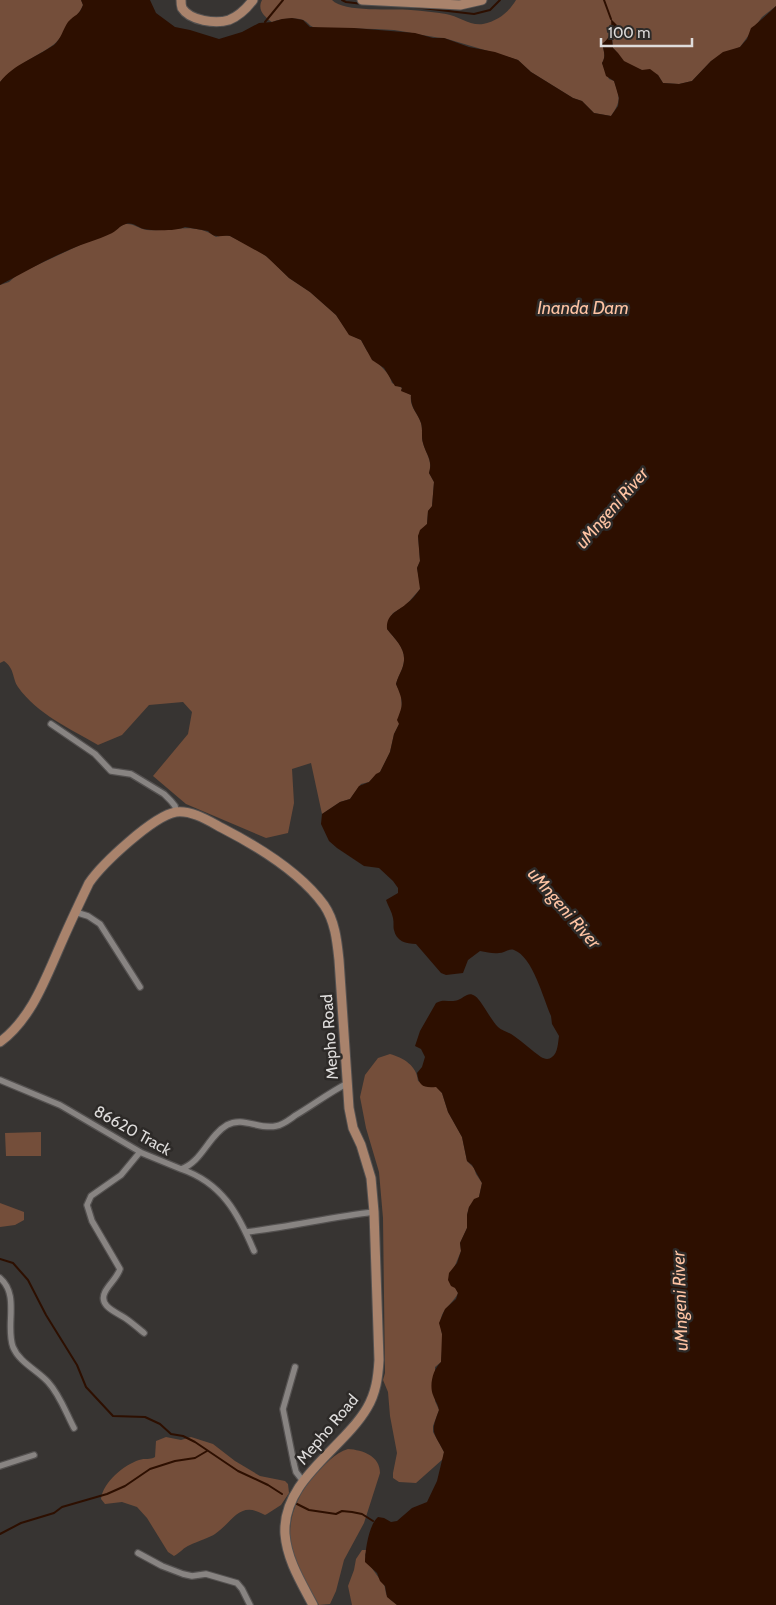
<svg xmlns="http://www.w3.org/2000/svg" width="776" height="1605" font-family="Cabin,sans-serif">
<style>
.green{fill:#744e3a}
.water{fill:#2d0f00}
.lines{fill:none;stroke-linecap:round;stroke-linejoin:round}
.stream{stroke:#2d0f00;stroke-width:2}
.street-casing{stroke:#545150;stroke-width:8}
.secondary-casing{stroke:#545150;stroke-width:11}
.street{stroke:#888482;stroke-width:5.5}
.secondary{stroke:#a9836c;stroke-width:9}
.labels{text-anchor:middle;stroke-width:5;stroke-linejoin:round;paint-order:stroke}
.street-label{font-size:16px;fill:#dedcdb;stroke:#2d2a28}
.water-label{font-size:18px;font-style:italic;fill:#fec3a3;stroke:#2d2a28}
</style>
<rect width="100%" height="100%" fill="#373432"/>
<path class="green" d="M0 0H81L83 5C80 13 61 39 53 45 36 57 14 66 0 82Z
M262 0H332C344 13 393 8 411 10 423 11 435 12 446 14 458 16 470 26 483 24 498 21 508 13 516 0H776V6L762 17 740 47 711 61 692 81 679 84 663 83 658 75C649 72 631 68 623 61 619 57 618 52 613 48L611 23C609 33 611 38 602 44 604 51 606 57 602 63L609 79 614 81C620 97 621 102 611 116L594 113 582 101 573 98 531 72 518 60 444 38C427 37 411 32 394 30 369 28 344 29 320 28 309 28 310 23 303 20 294 17 280 19 272 22 264 16 257 10 262 0Z
M125 224C134 223 139 229 147 230 171 232 195 221 216 237L223 235 230 236 258 250 272 261 289 278 310 292 336 315 349 334 361 340 367 351 389 375 392 383 402 388 401 390 411 395C409 407 418 413 421 423 423 430 421 437 423 443 426 454 433 461 429 473L434 482 432 507 428 511 427 524 418 536 420 561 417 568 421 588 405 606 393 613 390 618 387 629C397 642 409 650 402 669 400 674 397 679 396 684L401 695 402 710 400 713 399 724 394 734 390 752 380 772 369 782 361 784 350 799 340 802 322 814 311 763 292 769 294 803 288 833 266 838 186 804 153 776 188 734 192 712 183 702 149 705 122 735 98 745C71 729 37 714 18 687 12 678 15 669 4 661L0 663V285L9 282 18 274Z
M390 1054C404 1058 417 1066 418 1081L429 1087 436 1086 442 1093 448 1112 462 1137 467 1161 474 1168 476 1174 482 1183 479 1197 469 1207 467 1215V1228L460 1243 461 1251 454 1268 455 1287 458 1293C454 1302 445 1307 442 1315 439 1323 441 1327 442 1334 443 1343 442 1354 441 1362L435 1367V1401L439 1410 433 1426V1432L444 1452 443 1459 416 1483 399 1482 393 1478V1473L397 1453 390 1416 388 1392 383 1380 385 1373 383 1218 379 1172 366 1128 360 1097 365 1075 378 1058Z
M41 1132V1156H6L5 1133Z
M0 1203 24 1212V1220L15 1225 0 1227Z
M166 1437 181 1440 191 1437 213 1444 235 1461 260 1476 285 1481 288 1484 289 1493 281 1505 267 1514 265 1515C239 1500 234 1521 215 1534 211 1537 196 1542 190 1545 184 1547 180 1553 174 1556L168 1552 147 1518 137 1507 122 1502 105 1504 101 1499C103 1482 124 1465 139 1460 145 1458 150 1460 155 1457L156 1441Z
M348 1449C363 1450 380 1456 380 1473L364 1523 344 1560 336 1591 330 1604 319 1605C312 1592 302 1578 296 1564 283 1532 292 1500 315 1475 324 1465 335 1453 348 1449Z
M362 1550H367L365 1555C370 1567 377 1575 384 1585 386 1589 385 1594 388 1597 390 1600 394 1602 397 1605H352L348 1586 354 1570 356 1559Z"/>
<path class="water" d="M81 0H150L156 13 175 27 190 30 219 39 242 32 259 23 272 22 282 19 292 18 303 20 310 27 354 28 415 33 433 38H444L469 47 495 52 518 60 531 72 573 98 582 101 594 113 611 116 618 106 619 98 614 81 606 76 602 63C606 57 604 51 602 44 611 38 612 30 611 19L617 25 612 40 613 48 618 53 624 61 642 70 650 69 658 75 663 83 679 84 692 81 711 61 723 52 740 47 747 39 751 28C755 26 773 9 776 6V1605H397L387 1597 385 1586 380 1581 377 1573 365 1562C365 1551 369 1524 378 1517L384 1518 391 1522 397 1521 412 1508 427 1502 437 1481 444 1452C433 1430 430 1434 439 1410 438 1404 435 1401 433 1395 429 1385 433 1369 441 1362L442 1334 439 1323 445 1309 456 1299 458 1293 455 1288 451 1286 448 1280 449 1273 457 1263 461 1251 460 1243 467 1228V1215L469 1207 474 1199 479 1197 482 1183 472 1165 467 1161 462 1137 448 1112 442 1093 436 1087C423 1088 419 1086 417 1073L422 1067 425 1057 421 1049 415 1046 420 1031 436 1003C444 998 450 1003 458 1000 464 998 468 991 475 996 482 1001 490 1019 498 1027 502 1031 509 1032 514 1036 523 1042 532 1051 541 1057 544 1059 549 1060 552 1057 558 1053 558 1042 559 1036L552 1024 551 1016C543 998 533 957 514 950 509 948 504 953 499 953 493 954 487 952 480 951L468 960 463 973 446 975 441 973 416 944C406 944 396 941 394 930 393 927 394 922 393 918 392 912 388 906 386 900L398 893V888L393 881 379 868 364 866 337 848 329 841 321 824 322 814 340 802 350 799 359 786 369 782 376 774 380 772 390 752 394 734 399 724 397 720C404 703 403 701 396 684 397 679 400 674 402 669 409 651 397 642 387 629 386 614 397 612 406 604 412 600 416 594 420 589L417 568 420 561 418 536 420 530 427 524 428 511 432 506 434 482 429 473C433 459 426 455 423 443 421 437 423 430 421 423 418 413 410 408 411 395L401 391 402 388 401 387 395 386 384 368 372 360 361 340 349 335 336 315 310 292 289 278 266 256 230 236C220 235 215 239 208 231L185 227C178 231 153 231 144 229 138 228 134 222 126 224 120 225 116 232 110 234 98 240 84 243 71 249 47 259 23 273 0 285V82C14 64 35 58 54 45 61 39 63 29 68 22 75 14 79 16 83 5Z"/>
<g class="lines">
<path class="stream" d="M342 0 346 2 363 4
M604 0 611 19
M405 6 474 14 490 10 500 0
M265 22 283 0
M0 1259 13 1263 28 1280 46 1315 77 1365 86 1387 113 1416 145 1417 160 1424 171 1434 183 1436 195 1442 238 1471 268 1485 282 1494
M295 1503 309 1510 336 1514 342 1511 352 1512 362 1514 373 1521
M0 1534 21 1523 54 1513 62 1507 107 1494 125 1486 150 1469 175 1461 195 1458 207 1451"/>
<g class="street-casing">
<path id="street" d="M51 724 95 754 111 771 131 774 164 794 171 801 175 806 176 812
M75 912 88 916 100 924 140 987
M0 1080 60 1105 142 1153 181 1169C202 1162 208 1136 227 1125 243 1116 259 1130 276 1126 283 1125 290 1119 296 1115 313 1105 330 1092 348 1083
M140 1152 121 1175 91 1196 87 1205 92 1221 120 1269C117 1278 109 1284 105 1292 98 1306 116 1312 125 1318 131 1322 138 1328 144 1333
M181 1169C222 1183 238 1213 254 1251
M246 1232C289 1227 331 1217 374 1212
M0 1278C20 1295 5 1326 13 1347 19 1362 37 1370 48 1382 60 1395 66 1413 74 1428
M295 1367 283 1409 294 1464 296 1472 303 1481
M0 1466 34 1455
M138 1553 162 1566 183 1574 192 1576 206 1574 237 1583 242 1589 250 1605"/>
</g>
<g class="secondary-casing">
<path id="secondary" d="M181 0C181 3 181 5 182 8 190 21 216 24 229 20 239 16 247 8 253 0
M362 0 460 5 482 0
M0 1042C31 1019 45 980 60 946 69 925 79 904 89 883 102 864 153 816 176 812 192 810 209 821 222 828 257 846 301 873 324 905 335 921 337 941 339 960L349 1108 353 1128 361 1145 371 1178 374 1212 379 1360C378 1377 376 1393 367 1408 343 1449 282 1480 285 1534 287 1560 301 1582 313 1605"/>
</g>
<use href="#street" class="street"/>
<use href="#secondary" class="secondary"/>
</g>
<g class="labels">
<g class="street-label">
<text transform="translate(329 1037) rotate(-94)" y="6">Mepho Road</text>
<text transform="translate(133 1130) rotate(29)" y="6">86620 Track</text>
<text transform="translate(327 1429) rotate(-50)" y="6">Mepho Road</text>
</g>
<g class="water-label">
<text x="583" y="314">Inanda Dam</text>
<text transform="translate(612 508) rotate(-49)" y="6">uMngeni River</text>
<text transform="translate(564 908) rotate(49)" y="6">uMngeni River</text>
<text transform="translate(680 1301) rotate(-92)" y="6">uMngeni River</text>
</g>
</g>
<path d="M601 38v8h91v-8" fill="none" stroke="#dedcdb" stroke-width="2.5"/>
<text x="608" y="38" font-size="15" fill="#dedcdb" stroke="#2d2a28" stroke-width="4" paint-order="stroke">100 m</text>
</svg>
